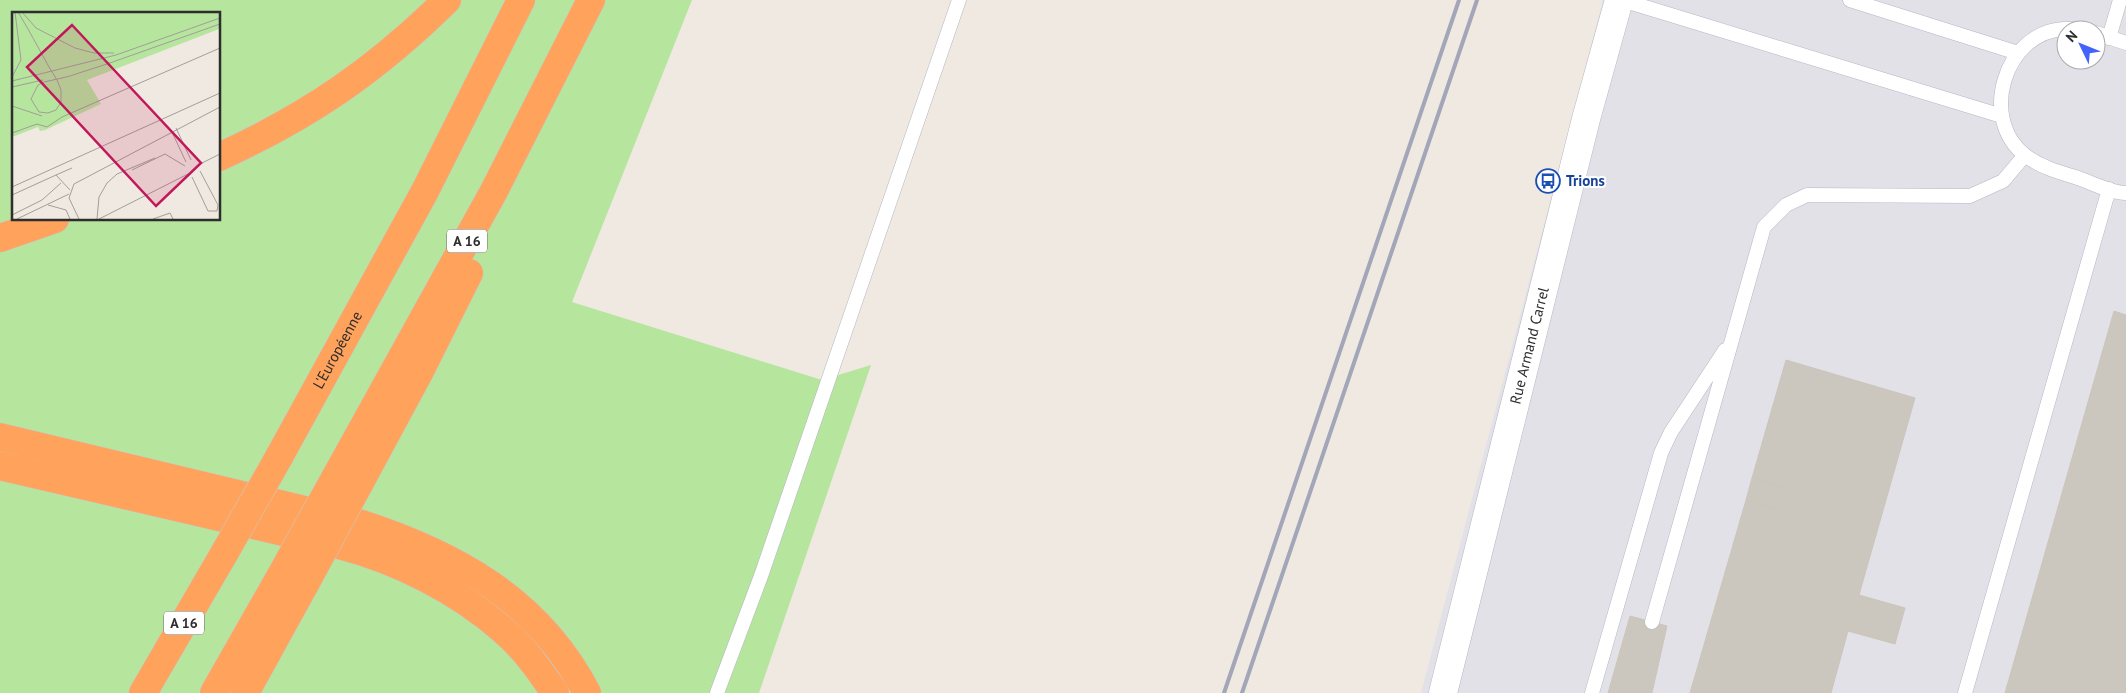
<svg xmlns="http://www.w3.org/2000/svg" width="2126" height="693" font-family="'PT Sans',sans-serif">
<style>
.industrial{fill:#e3e1e8;fill-rule:evenodd}
.green{fill:#b6e59e;fill-rule:evenodd}
.building{fill:#cbc7bf;stroke:#cbc5ba}
.lines{fill:none;stroke-linecap:round;stroke-linejoin:round}
.lane-casing{stroke:#b4b7c1;stroke-width:15}
.secondary-casing{stroke:#b4b7c1;stroke-width:29}
.highway-casing{stroke:#c9c9c9;stroke-width:29}
.lane{stroke:#fff;stroke-width:14}
.secondary{stroke:#fff;stroke-width:28}
.highway{stroke:#ffa35c;stroke-width:28}
.rail{stroke:#a3a6b8;stroke-width:4}
.highway-bridge-casing{stroke:#c9c9c9;stroke-width:29;stroke-linecap:butt}
.highway-bridge{stroke:#ffa35c;stroke-width:28}
.labels{text-anchor:middle;stroke-width:4;stroke-linejoin:round;paint-order:stroke}
.shield{fill:#fff;stroke:#6d6d6d;stroke-width:1}
.shield-label{font-size:14px;font-weight:bold;fill:#2e2e2e}
.transit-label{font-size:15px;font-weight:bold;fill:#164399;stroke:#fff;text-anchor:start}
.street-label{font-size:15px;fill:#2e2e2e;stroke:#fff}
.inset-road{fill:none;stroke:#a29e99;stroke-width:1}
.view{fill:#c2185b;fill-opacity:0.15;stroke:#c2185b;stroke-width:2.5}
.inset-edge{fill:none;stroke:#2e2e2e;stroke-width:2.5}
</style>
<rect width="100%" height="100%" fill="#efe9e1"/>
<path class="industrial" d="M1603 0H2126V693H1421ZM2066 30H2096V60H2066Z"/>
<path class="green" d="M0 0H692L572 302 822 380 871 365 759 693H0ZM14 14H219V219H14Z"/>
<path class="building" d="M2114 311 2126 315V693H2005Z
M1786 360 1915 398 1859 595 1905 608 1895 644 1848 631 1831 693H1690L1746 500 1786 512 1792 490 1752 478Z
M1752 478 1792 490 1786 512 1746 500Z
M1630 616 1667 626 1652 693H1608Z"/>
<g class="lines">
<g class="lane-casing">
<path id="lane" d="M1622 0 2002 116
M1850 0 2018 53
M2087 30C2079 27 2072 29 2064 29 2004 32 1978 120 2026 156 2041 167 2058 172 2075 177 2091 182 2110 193 2126 193
M2096 33 2126 43
M2109 38 2120 0
M1652 622 1764 227 1786 205 1807 195 1970 196 2003 181 2025 155
M717 693 761 576 959 0
M1592 693 1661 453 1671 432 1725 350
M1965 693 2109 189"/>
</g>
<g class="secondary-casing">
<g id="secondary">
<path id="s1" d="M1443 693 1586 119 1619 0"/>
</g>
</g>
<g class="highway-casing">
<g id="highway">
<path d="M219 157C309 116 376 70 447 0"/>
<path d="M0 238 55 219"/>
<path d="M0 437 359 523C455 554 539 600 587 693"/>
<path id="s2" d="M279 457 425 191 521 0"/>
<path d="M0 466 339 545C397 560 458 590 504 631 524 648 540 671 555 693"/>
<path d="M335 478 494 191 591 0"/>
<path d="M359 484 421 369 469 273"/>
<path d="M143 693 225 552"/>
<path d="M214 693 280 577"/>
<path d="M245 693 305 584"/>
</g>
</g>
<use href="#lane" class="lane"/>
<use href="#secondary" class="secondary"/>
<use href="#highway" class="highway"/>
<path class="rail" d="M1224 693 1459 0
M1242 693 1477 0"/>
<g class="highway-bridge-casing">
<path id="highway-bridge" d="M225 552 279 457
M280 577 335 478
M305 584 359 484"/>
</g>
<use href="#highway-bridge" class="highway-bridge"/>
</g>
<defs>
<g id="bus-ring" transform="scale(1.25)"><circle r="9.5" fill="#fff" stroke="#1a4fb4" stroke-width="1.5"/><path d="M-5-6H5V4H4V6H2V4H-2V6H-4V4H-5ZM-3.5-4V0h7V-4ZM-3.5 1.2v1.5H-2V1.2ZM2 1.2v1.5H3.5V1.2Z" fill="#1a4fb4"/></g>
</defs>
<g fill-rule="evenodd">
<use href="#bus-ring" x="1548" y="181"/>
</g>
<g class="labels">
<g class="shield">
<rect x="447" y="229.5" width="40" height="23" rx="4"/>
<rect x="164" y="611.5" width="40" height="23" rx="4"/>
</g>
<g class="shield-label">
<text x="467" y="246">A 16</text>
<text x="184" y="628">A 16</text>
</g>
<g class="transit-label">
<text x="1566" y="186">Trions</text>
</g>
<g class="street-label">
<text dy="5" stroke="none"><textPath href="#s1" startOffset="358">Rue Armand Carrel</textPath></text>
<text dy="5" stroke="none"><textPath href="#s2" startOffset="122">L'Européenne</textPath></text>
</g>
</g>
<g transform="translate(12 12)">
<rect width="208" height="208" fill="#efe9e1"/>
<path d="M0 0H207V17L75 68 89 92 33 118 28 119 26 115 0 125Z" fill="#b6e59e"/>
<path class="inset-road" d="M6 0 16 17 37 55 45 68 49 78V90L44 98 36 101 27 100 19 87 26 73 32 70 50 66 58 64 67 61 98 51M10 0 24 16 63 36 82 41H102M95 52 208 12M0 65 9 48 3 0M0 69 104 43 208 6M0 75 31 68M0 94 30 104M164 116 179 148M159 118 174 150M0 121 25 112 35 115 50 105 208 36M186 153 208 142M120 158 153 142 173 154M44 163 60 156M180 165 196 199H205L206 193 188 159M0 175 208 81M0 183 44 163 58 178M36 193 54 198 58 207M0 203 30 188 49 171M5 207 57 182M67 207 57 186 62 172 208 95M85 207 87 185 95 171 105 162 143 146M87 207 176 162M141 207 158 201 161 207"/>
<path class="view" d="M60 13 189 151 144 194 15 55Z"/>
<rect width="208" height="208" class="inset-edge"/>
</g>
<g transform="translate(2081 45) rotate(313)"><circle r="24" fill="#ffffff" stroke="#ababab"/>
<path d="M0-4L9 19L0 12L-9 19Z" fill="#4264fb"/>
<text y="-8" font-size="14" font-weight="bold" text-anchor="middle" fill="#2e2e2e">N</text>
</g>
</svg>
